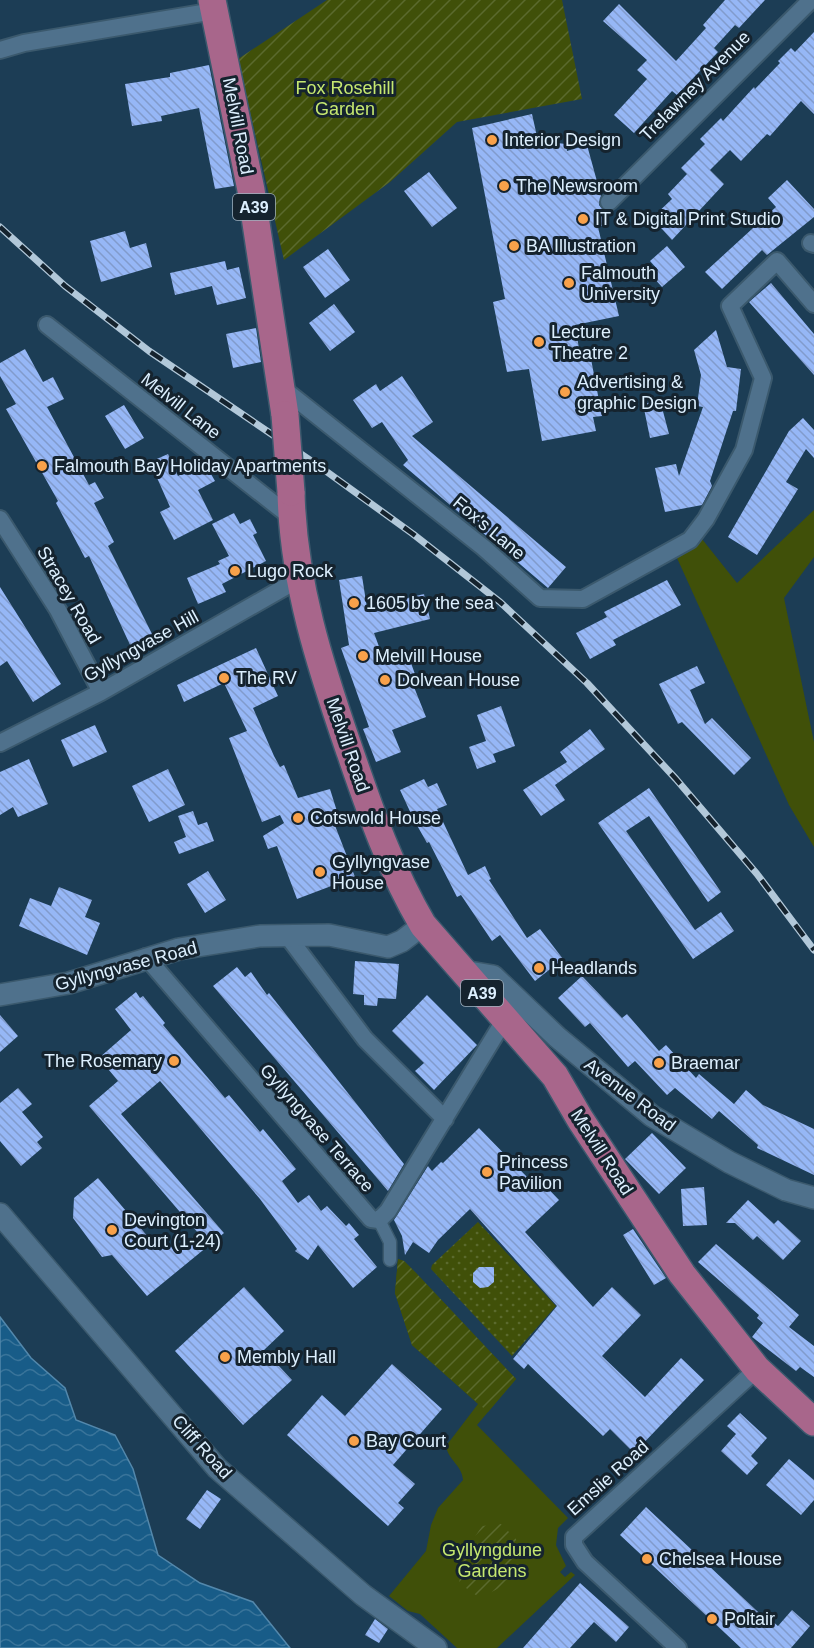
<svg xmlns="http://www.w3.org/2000/svg" width="814" height="1648" font-family="Helvetica,sans-serif">
<style>
.grass{fill:url(#grass-dots)}
.park{fill:#405009}
.garden{fill:url(#garden-furrows)}
.water{fill:url(#water-waves);stroke:#5388ac;stroke-width:1.5}
.building{fill:url(#building-back-hatch)}
.lines{fill:none;stroke-linecap:round;stroke-linejoin:round}
.pedestrian-casing{stroke:#3b596d;stroke-width:15}
.minor-casing{stroke:#3b596d;stroke-width:20}
.tertiary-casing{stroke:#3b596d;stroke-width:24}
.primary-casing{stroke:#3b596d;stroke-width:30}
.pedestrian{stroke:#4f718c;stroke-width:12}
.minor{stroke:#4f718c;stroke-width:16}
.tertiary{stroke:#4f718c;stroke-width:21}
.primary{stroke:#a8668b;stroke-width:27}
.rail-casing{stroke:#b2c8d9;stroke-width:7}
.rail{stroke:#15232e;stroke-width:4.5;stroke-dasharray:14;stroke-linecap:butt}
.primary-bridge-casing{stroke:#3b596d;stroke-width:30;stroke-linecap:butt}
.primary-bridge{stroke:#a8668b;stroke-width:27}
.poi-dot{fill:#f8a14a;stroke:#15232e;stroke-width:2}
.labels{text-anchor:middle;stroke-width:6;stroke-linejoin:round;paint-order:stroke}
.shield{fill:#15232e;stroke:#a1b2c0;stroke-width:1.5}
.shield-label{font-size:16px;font-weight:bold;fill:#ddf0ff}
.street-label{font-size:18px;fill:#ddf0ff;stroke:#15232e}
.park-label{font-size:18px;fill:#c6e870;stroke:#15232e}
.poi-label{font-size:18px;fill:#ddf0ff;stroke:#15232e;text-anchor:start}
</style>
<defs>
<pattern id="grass-dots" width="8" height="8" patternUnits="userSpaceOnUse" patternTransform="scale(1.5)"><rect width="8" height="8" fill="#405009"/><path d="M2 2h.1M6 6h.1" fill="none" stroke="#5b6a2e" stroke-width="1.8" stroke-linecap="round"/></pattern>
<pattern id="garden-furrows" width="10" height="10" patternUnits="userSpaceOnUse" patternTransform="scale(1.5)"><rect width="10" height="10" fill="#405009"/><path d="M-1 1l2-2M0 10L10 0M9 11l2-2" fill="none" stroke="#5b6a2e"/></pattern>
<pattern id="water-waves" width="16" height="10" patternUnits="userSpaceOnUse" patternTransform="scale(1.5)"><rect width="16" height="10" fill="#185c88"/><path d="M0 5q4-4 8 0t8 0" fill="none" stroke="#39749a"/></pattern>
<pattern id="building-back-hatch" width="6" height="6" patternUnits="userSpaceOnUse" patternTransform="scale(1.5)"><rect width="6" height="6" fill="#96b7f6"/><path d="M-1 5l2 2M0 0l6 6M5-1l2 2" fill="none" stroke="#819bcc"/></pattern>
</defs>
<rect width="100%" height="100%" fill="#1c3d55"/>
<path class="grass" d="M478 1222 556 1306 512 1356 431 1269 432 1265Z"/>
<path class="park" d="M814 510V557L784 598 814 742V847L789 805 677 558 702 539 737 583Z
M398 1259 404 1261 416 1273 516 1379 477 1425 568 1518 558 1528 556 1545 566 1566 560 1572 565 1577 571 1572 575 1575 497 1648H457L420 1614 408 1611 389 1596 426 1551 431 1525 438 1508 463 1480C462 1465 448 1460 446 1446L478 1404 412 1345 395 1293Z"/>
<path class="garden" d="M327 0H562L582 99 457 122 390 182 284 260 238 59Z
M398 1259 404 1261 416 1273 516 1379 488 1412 412 1345 395 1293Z
M501 1524 516 1539 519 1553 513 1571 503 1586 480 1598 459 1583 465 1552 482 1526Z"/>
<path class="water" d="M0 1317 31 1358 65 1388 76 1420 115 1435 133 1469 158 1555 200 1583 253 1602 290 1648H0Z"/>
<path class="building" d="M725 0H765L739 28 735 25 714 48 718 52 677 95 672 91 634 133 614 115 647 79 637 70 647 60 603 21 619 4 676 61 706 28 703 25Z
M814 32V114L801 101 770 136 767 134 741 161 730 150 710 170 724 184 672 240 652 218 672 199 668 194 687 174 681 168 705 144 700 139 721 118 723 121 754 87 755 89 780 63 778 61 791 48 795 52Z
M209 65 234 186 215 189 199 108 161 116 162 121 132 126 125 84 170 77V73Z
M532 114 538 141 566 144 567 151 587 145 601 196 599 205 605 212 609 224 598 227 619 316 575 325 581 360 591 359 602 416 593 417 596 431 542 441 529 369 507 372 493 302 505 299 472 128Z
M429 172 457 208 432 227 404 191Z
M787 180 814 209V217L767 255 762 250 722 289 705 272 776 207 768 198Z
M125 231 130 248 146 243 152 267 101 282 90 241Z
M667 246 685 267 662 287 652 276 658 270 650 261Z
M328 249 350 280 325 298 303 267Z
M225 261 227 270 239 267 246 298 217 305 212 286 175 295 170 273Z
M771 283 814 334V375L749 302Z
M334 304 355 332 330 351 309 323Z
M256 328 261 362 233 368 226 334Z
M716 330 727 367 741 369 736 411H733L710 481 712 486 702 505 665 512 655 468 676 464 679 476 703 407 697 406 701 375 694 350Z
M25 349 43 382 53 377 64 399 47 407 89 485 95 482 104 498 94 503 114 542 108 546 153 636 131 647 89 556 85 558 56 503 58 501 6 409 16 404 0 376V363Z
M402 376 433 422 412 436 566 567 548 588 403 465 408 460 382 422 372 428 353 400 376 384 380 391Z
M660 400 669 434 650 438 643 404Z
M124 405 144 438 125 449 105 416Z
M803 418 814 430V458L806 449 786 482 798 489 757 555 728 537 789 431Z
M168 454 178 476 204 462 215 481 198 490 213 520 174 540 160 512 170 507 150 462Z
M234 513 240 524 250 519 257 533 253 535 266 561 222 584 226 592 198 604 187 578 220 564 218 561 229 556 212 524Z
M362 576 367 608 424 594 430 619 374 633 385 663 408 655 419 685 414 687 426 717 392 730 401 752 376 762 363 729 369 727 341 648 349 645 339 580Z
M667 580 681 605 613 640 616 645 590 659 576 633 607 617 604 612Z
M0 587 61 684 33 702 7 661 0 666Z
M256 648 278 696 253 708 274 756 280 767 284 765 298 798 330 789 340 821 334 823 355 877 297 899 277 846 268 849 263 836 284 823 280 815 262 822 229 738 247 731 224 683 184 702 177 685Z
M697 666 705 683 690 690 705 724 712 718 751 758 734 775 682 722 678 724 659 684Z
M501 706 515 746 493 754 496 762 477 769 469 747 486 741 477 715Z
M95 725 107 752 73 767 61 740Z
M590 729 605 749 555 785 565 800 541 816 523 790 567 762 560 752Z
M29 759 48 804 18 817 13 807 0 815V772Z
M168 769 185 805 149 822 132 786Z
M424 779 428 787 437 783 447 805 437 809 468 875 485 866 491 879 489 880 527 938 540 929 563 959 535 981 500 935 492 941 461 895 457 897 429 842 427 843 414 820 400 790Z
M649 788 721 892 708 902 649 816 626 831 695 930 721 912 734 931 693 959 598 823Z
M193 811 198 825 207 822 214 841 179 854 174 842 186 837 178 816Z
M208 871 226 900 205 913 187 884Z
M59 887 92 900 85 917 100 923 87 955 19 926 30 898 51 906Z
M355 961 399 964 396 999 378 998 377 1006 364 1005V995L353 994Z
M237 967 245 977 251 972 267 995 269 993 404 1164 388 1191 213 986Z
M582 976 622 1018 627 1014 659 1051 666 1045 696 1078 699 1074 734 1104 746 1090 763 1105 814 1129V1175L757 1148 758 1145 719 1111 712 1119 675 1088 667 1095 635 1061 628 1067 590 1023 585 1027 558 998Z
M136 992 140 998 143 996 165 1023 163 1025 225 1098 229 1095 260 1132 263 1129 296 1169 282 1181 298 1203 309 1195 321 1211 327 1206 346 1226 349 1223 359 1235 354 1239 377 1267 353 1288 318 1245 308 1260 295 1251 297 1249 260 1199 160 1081 121 1114 224 1233 147 1296 112 1255 102 1257 73 1218 74 1198 98 1178 160 1251 168 1243 176 1253 198 1233 89 1106 118 1081 99 1058 131 1030 115 1009Z
M427 995 477 1045 434 1090 415 1071 424 1063 392 1031Z
M0 1015 18 1036 0 1052Z
M18 1088 32 1104 22 1112 43 1137 37 1142 42 1148 21 1166 0 1141V1103Z
M479 1128 528 1178 533 1173 559 1200 525 1232 593 1307 612 1287 641 1315 602 1356 645 1397 681 1358 704 1380 634 1453 610 1429 603 1436 528 1364 524 1369 513 1359 557 1306 470 1209 438 1240 429 1253 413 1242 405 1255 402 1236 394 1220 428 1166 432 1171 441 1162 443 1163Z
M652 1133 686 1168 659 1194 625 1159Z
M704 1187 707 1225 683 1226 681 1189Z
M748 1200 774 1224 778 1220 801 1241 783 1260 757 1236 753 1240 735 1223H726Z
M633 1229 666 1278 654 1285 623 1235Z
M716 1244 799 1315 789 1327 814 1346V1377L800 1367 796 1371 752 1337 763 1323 757 1318 759 1315 698 1262Z
M479 1267H494V1282L488 1287 480 1288 473 1282V1273Z
M244 1287 284 1331 264 1350 292 1380 243 1425 175 1351Z
M392 1364 442 1409 393 1465 415 1484 398 1503 404 1508 388 1526 287 1435 322 1395 345 1416Z
M740 1413 767 1438 751 1456 758 1463 747 1475 721 1451 736 1434 727 1426Z
M789 1459 814 1480V1500L801 1515 766 1485Z
M207 1490 221 1499 200 1529 186 1519Z
M646 1507 770 1623 772 1621 778 1626 792 1610 810 1626 791 1648H741L620 1535Z
M580 1583 629 1627 616 1642 594 1622 570 1648H523Z
M375 1619 388 1629 379 1643 365 1635Z"/>
<g class="lines">
<g class="pedestrian-casing">
<path id="pedestrian" d="M379 1220 390 1242V1260"/>
</g>
<g class="minor-casing">
<path id="minor" d="M0 50 24 43 214 11
M609 202 811 0
M811 243 814 244
M47 325 291 517
M281 387 484 548 540 598 583 599 690 540 706 519 744 450 763 378 730 306 777 261 814 304
M0 519 58 610 101 692
M0 743 101 692 299 579
M286 934 365 1039 445 1119
M146 957 371 1219 379 1220 388 1211 505 1019
M678 1648 585 1562 574 1545V1537L757 1369"/>
</g>
<g class="tertiary-casing">
<path id="tertiary" d="M463 971 493 976 557 1037 652 1116 729 1162 786 1190 814 1198
M0 995 69 983 179 949 260 936 329 935 388 947 402 941 423 925
M0 1214 217 1468 363 1595 436 1648"/>
</g>
<g class="primary-casing">
<path id="primary" d="M212 0 251 190 285 415
M291 492C293 582 320 665 349 749 370 810 390 869 423 925L555 1076 580 1119 682 1274 757 1369 814 1422"/>
</g>
<use href="#pedestrian" class="pedestrian"/>
<use href="#minor" class="minor"/>
<use href="#tertiary" class="tertiary"/>
<use href="#primary" class="primary"/>
<g class="rail-casing">
<path id="rail" d="M0 227 65 286 149 351 323 469 413 534 500 602 587 683 676 779 757 874 814 950"/>
</g>
<use href="#rail" class="rail"/>
<g class="primary-bridge-casing">
<path id="primary-bridge" d="M285 415 291 492"/>
</g>
<use href="#primary-bridge" class="primary-bridge"/>
</g>
<g class="poi-dot">
<circle cx="492" cy="140" r="6"/>
<circle cx="504" cy="186" r="6"/>
<circle cx="583" cy="219" r="6"/>
<circle cx="514" cy="246" r="6"/>
<circle cx="569" cy="283" r="6"/>
<circle cx="539" cy="342" r="6"/>
<circle cx="565" cy="392" r="6"/>
<circle cx="42" cy="466" r="6"/>
<circle cx="235" cy="571" r="6"/>
<circle cx="354" cy="603" r="6"/>
<circle cx="363" cy="656" r="6"/>
<circle cx="224" cy="678" r="6"/>
<circle cx="385" cy="680" r="6"/>
<circle cx="298" cy="818" r="6"/>
<circle cx="320" cy="872" r="6"/>
<circle cx="539" cy="968" r="6"/>
<circle cx="174" cy="1061" r="6"/>
<circle cx="659" cy="1063" r="6"/>
<circle cx="487" cy="1172" r="6"/>
<circle cx="112" cy="1230" r="6"/>
<circle cx="225" cy="1357" r="6"/>
<circle cx="354" cy="1441" r="6"/>
<circle cx="647" cy="1559" r="6"/>
<circle cx="712" cy="1619" r="6"/>
</g>
<g class="labels">
<g class="shield">
<rect x="233" y="194" width="42" height="26" rx="4.5"/>
<rect x="461" y="980" width="42" height="26" rx="4.5"/>
</g>
<g class="shield-label">
<text x="254" y="213">A39</text>
<text x="482" y="999">A39</text>
</g>
<g class="street-label">
<text transform="translate(695 86) rotate(-45)" y="6">Trelawney Avenue</text>
<text transform="translate(238 126) rotate(79)" y="6">Melvill Road</text>
<text transform="translate(181 406) rotate(38)" y="6">Melvill Lane</text>
<text transform="translate(489 528) rotate(40)" y="6">Fox's Lane</text>
<text transform="translate(69 595) rotate(60)" y="6">Stracey Road</text>
<text transform="translate(141 646) rotate(-29)" y="6">Gyllyngvase Hill</text>
<text transform="translate(348 745) rotate(71)" y="6">Melvill Road</text>
<text transform="translate(126 966) rotate(-15)" y="6">Gyllyngvase Road</text>
<text transform="translate(630 1095) rotate(37)" y="6">Avenue Road</text>
<text transform="translate(317 1128) rotate(49)" y="6">Gyllyngvase Terrace</text>
<text transform="translate(602 1152) rotate(57)" y="6">Melvill Road</text>
<text transform="translate(202 1447) rotate(48)" y="6">Cliff Road</text>
<text transform="translate(608 1478) rotate(-42)" y="6">Emslie Road</text>
</g>
<g class="park-label">
<text x="345" y="94">Fox Rosehill<tspan x="345" dy="21">Garden</tspan></text>
<text x="492" y="1556">Gyllyngdune<tspan x="492" dy="21">Gardens</tspan></text>
</g>
<g class="poi-label">
<text x="504" y="146">Interior Design</text>
<text x="516" y="192">The Newsroom</text>
<text x="595" y="225">IT &amp; Digital Print Studio</text>
<text x="526" y="252">BA Illustration</text>
<text x="581" y="279">Falmouth<tspan x="581" dy="21">University</tspan></text>
<text x="551" y="338">Lecture<tspan x="551" dy="21">Theatre 2</tspan></text>
<text x="577" y="388">Advertising &amp;<tspan x="577" dy="21">graphic Design</tspan></text>
<text x="54" y="472">Falmouth Bay Holiday Apartments</text>
<text x="247" y="577">Lugo Rock</text>
<text x="366" y="609">1605 by the sea</text>
<text x="375" y="662">Melvill House</text>
<text x="236" y="684">The RV</text>
<text x="397" y="686">Dolvean House</text>
<text x="310" y="824">Cotswold House</text>
<text x="332" y="868">Gyllyngvase<tspan x="332" dy="21">House</tspan></text>
<text x="551" y="974">Headlands</text>
<text x="162" y="1067" text-anchor="end">The Rosemary</text>
<text x="671" y="1069">Braemar</text>
<text x="499" y="1168">Princess<tspan x="499" dy="21">Pavilion</tspan></text>
<text x="124" y="1226">Devington<tspan x="124" dy="21">Court (1-24)</tspan></text>
<text x="237" y="1363">Membly Hall</text>
<text x="366" y="1447">Bay Court</text>
<text x="659" y="1565">Chelsea House</text>
<text x="724" y="1625">Poltair</text>
</g>
</g>
</svg>
